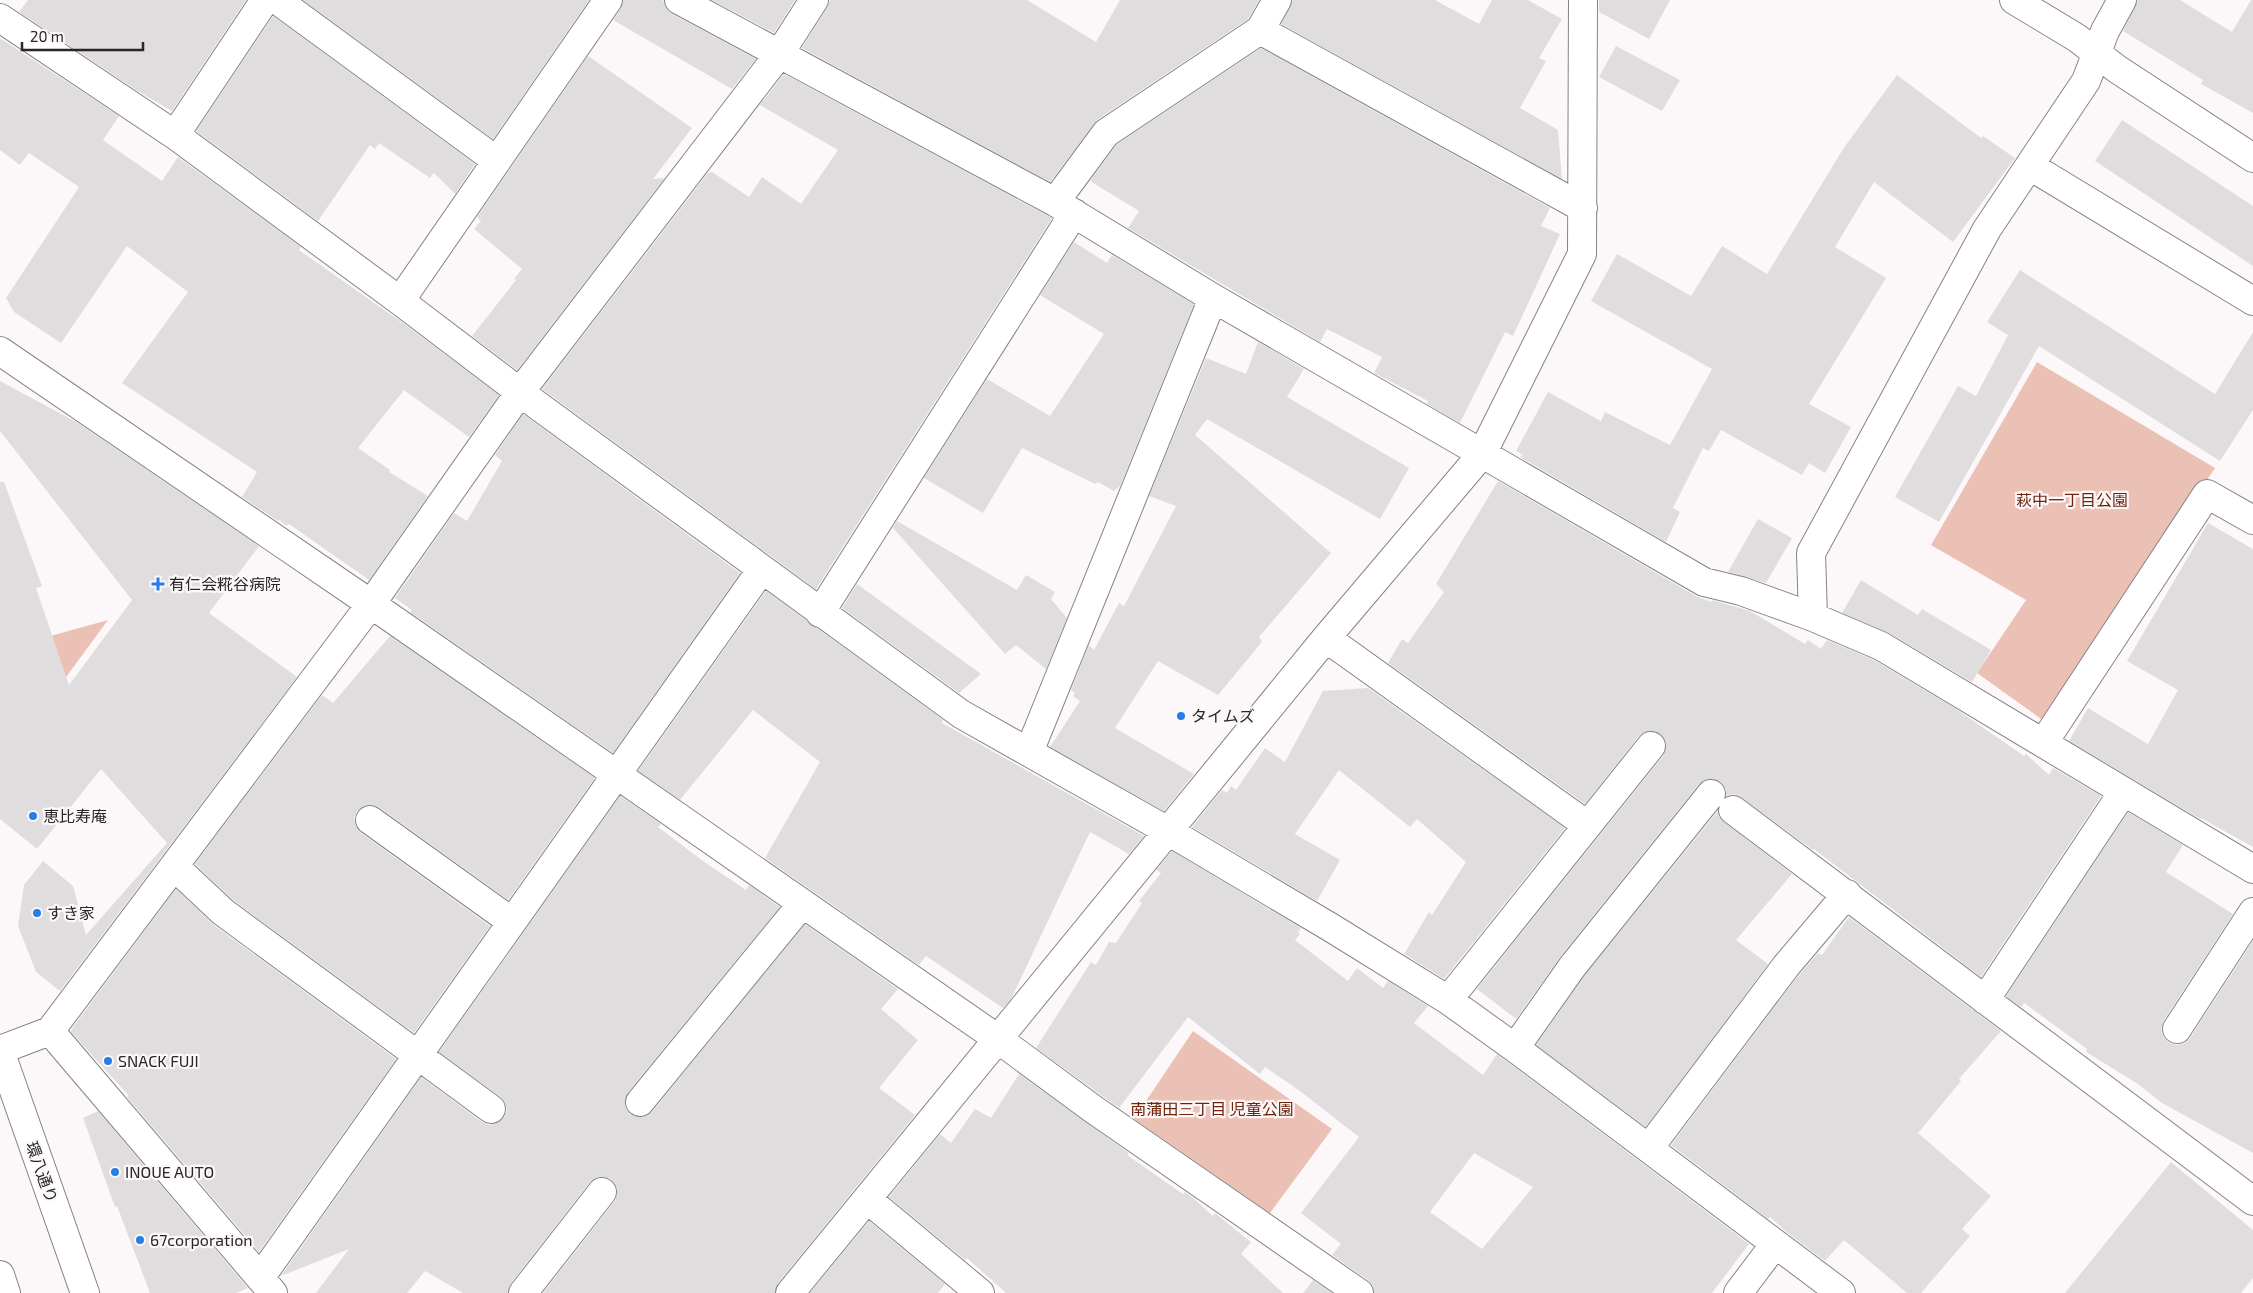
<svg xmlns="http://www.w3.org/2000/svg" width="2253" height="1293" font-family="'Exo 2','Noto Sans JP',sans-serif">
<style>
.green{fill:#ecc1b5}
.building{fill:#e0dddf;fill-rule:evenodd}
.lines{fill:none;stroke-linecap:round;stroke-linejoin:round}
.minor-casing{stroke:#878384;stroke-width:30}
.major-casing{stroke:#878384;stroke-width:30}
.minor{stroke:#fff;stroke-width:28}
.major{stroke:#fff;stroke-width:28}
.poi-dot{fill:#277ce7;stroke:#fcf8fa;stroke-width:2}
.labels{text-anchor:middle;stroke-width:4.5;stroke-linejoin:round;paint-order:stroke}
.park-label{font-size:16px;fill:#6f230b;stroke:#fcf8fa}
.poi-label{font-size:16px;fill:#282627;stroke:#fcf8fa;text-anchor:start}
.street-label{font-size:16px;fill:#282627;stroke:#fcf8fa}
</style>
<rect width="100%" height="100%" fill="#fcf8fa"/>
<path class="green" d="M2037 362 2215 468 2044 721 1977 673 2026 600 1931 545Z
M108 620 0 767V650Z
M1193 1031 1332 1129 1270 1213 1134 1119Z"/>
<path class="building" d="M28 0H246L172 111 136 90 19 12Z
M303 0H589L493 139Z
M623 0H663L666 8 672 14 756 59 732 89 613 20 621 8Z
M712 0H795L774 33Z
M830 0H1027L1096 42 1120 0H1259L1248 19 1097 120 1050 182 802 48 827 8Z
M1293 0H1435L1479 24 1492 0H1528L1562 19 1539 58 1546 61 1520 108 1558 130 1562 179 1281 24Z
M1599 0H1670L1649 39 1599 12Z
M2138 0H2180L2232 32 2251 0H2253V113L2201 84 2203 80 2123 31Z
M273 16 475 164 455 194 434 173 430 178 379 143 375 149 370 145 318 221 196 131Z
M0 38 119 116 103 140 162 181 178 157 301 247 299 250 407 326 499 395 469 437 404 390 358 448 390 470 389 472 428 496 369 580 289 524 287 526 279 520 278 521 242 497 257 472 122 383 188 292 127 246 61 343 14 312 6 298 79 187 29 153 20 165 0 150Z
M1616 46 1680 80 1662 111 1599 77Z
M1261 48 1550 208 1541 226 1560 234 1513 336 1505 332 1460 423 1427 404 1428 401 1374 373 1382 357 1327 329 1320 342 1128 228 1139 211 1090 181 1117 144Z
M588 56 692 128 653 179 665 178 517 370 472 336 516 280 514 279 522 269 474 229 481 221 477 217Z
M784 74 1052 218 816 589 542 389 708 173 712 172 749 197 762 177 801 204 838 150 760 105Z
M1897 75 1981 138 1983 136 2015 158 1953 242 1874 182 1835 247 1886 278 1809 404 1851 427 1825 473 1809 463 1802 475 1721 430 1709 451 1703 448 1673 508 1680 512 1666 542 1520 457 1523 455 1516 451 1548 392 1601 421 1605 412 1670 445 1712 369 1591 301 1617 254 1691 296 1722 246 1767 274 1843 149Z
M2122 120 2253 206V266L2095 161Z
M1074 242 1107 263 1112 255 1194 304 1120 486 1114 491 1098 482 1095 484 1022 448 983 513 924 478 987 379 1050 416 1104 334 1040 295Z
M2020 270 2215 394 2253 332V410L2220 461 2039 346 1939 522 1895 497 1958 386 1976 396 2008 335 1987 322Z
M1258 342 1304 369 1287 397 1409 468 1380 519 1207 419 1195 435 1331 553 1259 637 1262 642 1218 695 1158 661 1115 728 1194 774 1164 811 1050 747 1080 701 1073 696 1075 693 1071 690 1089 645 1094 650 1119 603 1124 606 1176 506 1149 496 1206 358 1246 374Z
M0 381 78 423 259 546 209 613 297 677 60 991 36 972 18 926 24 885 43 861 73 886 86 935 167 843 101 769 37 849 0 819V482H4L42 586 36 588 69 685 132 600 0 431Z
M523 414 740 573 613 753 410 612 412 610 395 598 454 513 467 521 502 461 495 455Z
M1498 481 1696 596 1711 602 1712 600 1750 611 1805 644 1808 640 1821 649 1827 640 1874 660 1956 709 2024 756 2026 754 2049 775 2053 768 2101 796 1981 977 1814 849 1813 850 1742 798 1734 794 1726 796V789L1721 782 1713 779 1705 780 1699 784 1560 957 1516 1019 1477 989 1663 756 1666 748 1665 740 1660 734 1653 731 1645 732 1639 736 1585 804 1388 663 1402 639 1408 643 1444 592 1436 584Z
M1758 519 1792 538 1766 583 1728 572Z
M897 521 1017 590 1026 575 1055 592 1051 599 1067 618 1046 669 1016 645 1005 654 893 528Z
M2208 523 2253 549V847L2201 818 2200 819 2069 741 2088 708 2148 744 2178 690 2127 661Z
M1861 580 1918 615 1922 609 1991 650 1972 682 1889 633 1842 613Z
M857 584 981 674 959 693 842 608Z
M766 591 943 720 942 723 1144 836 1129 854 1090 832 1011 999 1003 1008 926 956 919 965 765 858 820 762 753 710 680 800 638 771Z
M390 636 595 778 508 900 379 807 372 805 364 806 357 811 354 819 356 826 361 833 490 926 414 1033 233 900 195 864 322 695 333 703Z
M1368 688 1565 828 1444 979 1404 954 1429 912 1432 915 1466 862 1417 819 1410 827 1339 770 1295 834 1340 860 1317 901 1192 827 1222 790 1227 793 1231 786 1236 790 1265 748 1285 762 1323 691Z
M620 796 661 824 658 827 703 861 746 890 749 885 780 907 628 1092 625 1100 626 1108 630 1114 638 1117 646 1116 652 1112 805 924 898 989 881 1009 918 1040 879 1088 915 1115 778 1283 775 1293H543L615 1201 617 1194 616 1186 611 1179 604 1177 596 1178 590 1182 511 1283 508 1293H463L425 1271 407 1293H316L349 1249 281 1276 421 1077 482 1122 490 1125 497 1123 504 1118 507 1110 505 1103 501 1097 439 1052Z
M1718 811 1719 817 1724 822 1792 874 1736 940 1768 964 1646 1127 1536 1045 1584 976Z
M2128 812 2183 845 2166 872 2233 914 2164 1020 2161 1029 2163 1036 2168 1042 2177 1045 2184 1043 2190 1038 2253 941V1153L2162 1103 2138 1084 2086 1052 2087 1049 2024 1003 2021 1007 2006 996Z
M1172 851 1301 928 1298 932 1300 934 1295 940 1348 981 1357 968 1383 988 1388 981 1428 1006 1414 1023 1483 1075 1497 1054 1749 1244 1712 1293H1374L1373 1286 1368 1280 1332 1255 1341 1244 1301 1213 1359 1137 1300 1091 1265 1067 1260 1074 1188 1017 1119 1108 1036 1048 1091 962 1096 965 1109 942 1116 943 1142 903 1139 901 1161 873 1156 870ZM1474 1153 1533 1187 1482 1249 1430 1212Z
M176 889 214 925 396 1059 259 1252 127 1097 129 1096 71 1032 73 1027Z
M1849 917 2001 1031 1959 1079 1961 1081 1918 1133 1991 1196 1962 1229 1970 1236 1921 1293H1907L1844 1240 1825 1261 1789 1234 1770 1217 1768 1219 1671 1145 1793 982 1818 953 1822 955Z
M1019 1074 1129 1153 1127 1155 1183 1194 1185 1192 1191 1196 1213 1216 1215 1213 1251 1242 1241 1254 1283 1293H1006L967 1258 965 1260 889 1197 940 1134 951 1143 975 1109 991 1118Z
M98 1111 248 1288 236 1293H150L117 1206 115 1207 83 1118Z
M2171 1162 2253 1230V1278L2241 1293H2065Z
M869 1221 945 1284 938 1293H810Z
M1313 1280 1332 1293H1303Z"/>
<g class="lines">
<g class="minor-casing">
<path id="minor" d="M277 0 497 161
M679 0 1055 202 1213 298 1704 582 1741 591 1813 617 1881 646 2253 869
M2014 0 2077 38 2117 69 2253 158
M0 18 175 135 400 301 537 405 961 714 1168 831 1330 927 1448 1000 1515 1048 1841 1293
M1260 30 1583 208
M175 135 265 0
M2030 166 2253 301
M1055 202 1106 133 1260 30 1277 0
M400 301 608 0
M0 351 371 604 998 1039 1093 1109 1359 1293
M820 613 1074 213
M1813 617 1811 553 1987 229 2086 81 2105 31 2122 0
M1326 638 1587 825
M2044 742 2207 494 2253 520
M1029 752 1213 298
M1733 810 2253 1201
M370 820 512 922
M174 866 223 912 491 1109
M1448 1000 1651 746
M1985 1000 2123 792
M2177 1029 2253 912
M50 1031 273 1293
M1515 1048 1572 967 1711 794
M0 1050 50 1031 371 604 520 392 780 53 814 0
M640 1102 802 904
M1649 1148 1786 966 1847 894
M867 1199 980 1293
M260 1278 762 569
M523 1293 602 1192
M790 1293 1326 638 1482 454 1582 254 1583 0
M1738 1293 1775 1244"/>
</g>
<g class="major-casing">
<path id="major" d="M0 1051 85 1293
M0 1275 6 1293"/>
</g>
<use href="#minor" class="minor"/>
<use href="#major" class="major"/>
</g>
<g class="poi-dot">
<path d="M155.5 576.5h5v5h5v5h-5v5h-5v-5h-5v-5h5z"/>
<circle cx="1181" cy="716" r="5"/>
<circle cx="33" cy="816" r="5"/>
<circle cx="37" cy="913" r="5"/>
<circle cx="108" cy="1061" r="5"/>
<circle cx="115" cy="1172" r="5"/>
<circle cx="140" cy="1240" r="5"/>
</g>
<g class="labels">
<g class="park-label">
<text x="2072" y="506">萩中一丁目公園</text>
<text x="1212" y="1115">南蒲田三丁目 児童公園</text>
</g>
<g class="poi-label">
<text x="169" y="590">有仁会糀谷病院</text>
<text x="1191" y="722">タイムズ</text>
<text x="43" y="822">恵比寿庵</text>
<text x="47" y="919">すき家</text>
<text x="118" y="1067">SNACK FUJI</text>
<text x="125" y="1178">INOUE AUTO</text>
<text x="150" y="1246">67corporation</text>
</g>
<g class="street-label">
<text transform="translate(42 1172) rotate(70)" y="6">環八通り</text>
</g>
</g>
<path d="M22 42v8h121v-8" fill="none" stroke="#282627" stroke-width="2.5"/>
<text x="30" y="42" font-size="15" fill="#282627" stroke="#fcf8fa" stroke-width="4" paint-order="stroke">20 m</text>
</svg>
